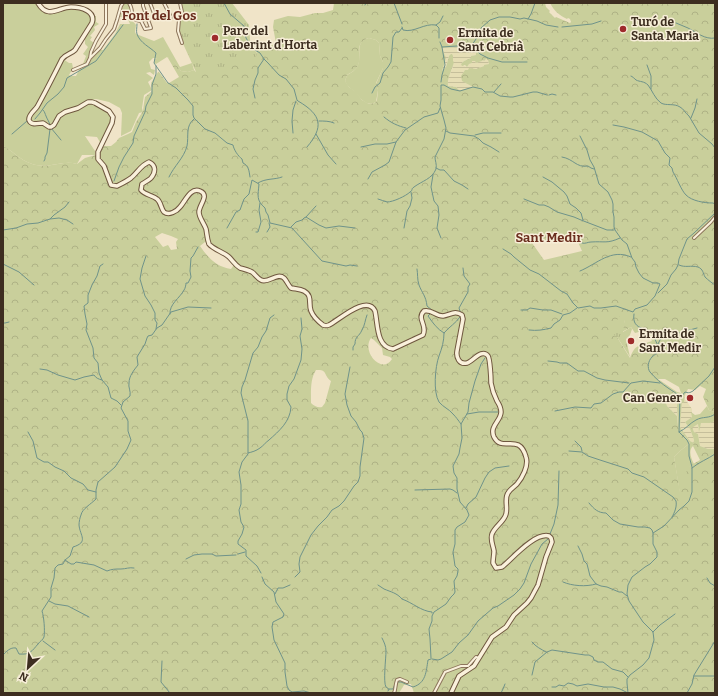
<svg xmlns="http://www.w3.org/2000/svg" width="718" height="696" font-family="Bitter,serif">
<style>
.farmland{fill:url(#farmland-rules)}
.green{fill:#c9cf9b}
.forest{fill:url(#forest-crowns);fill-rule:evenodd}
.park{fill:url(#park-tufts)}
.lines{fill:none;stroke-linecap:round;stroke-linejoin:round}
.stream{stroke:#6f938a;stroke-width:1}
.street-casing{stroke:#8d765c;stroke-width:4}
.secondary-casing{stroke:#6f573f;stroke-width:5.5}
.street{stroke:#faf1dc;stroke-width:2}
.secondary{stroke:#faf1dc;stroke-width:3.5}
.poi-dot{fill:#9e2a2b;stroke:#f7eed8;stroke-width:1.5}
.labels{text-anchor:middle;stroke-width:3;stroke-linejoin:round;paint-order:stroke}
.poi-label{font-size:12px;font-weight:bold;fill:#3d2e20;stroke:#f7eed8;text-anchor:start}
.neighbourhood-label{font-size:13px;font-weight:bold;fill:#6b2e1e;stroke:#f7eed8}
</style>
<defs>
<pattern id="farmland-rules" width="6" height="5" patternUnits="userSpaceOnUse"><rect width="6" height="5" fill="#e6deb5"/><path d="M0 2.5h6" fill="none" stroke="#c6bf9b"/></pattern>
<pattern id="forest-crowns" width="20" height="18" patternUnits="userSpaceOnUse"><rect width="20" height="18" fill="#c9cf9b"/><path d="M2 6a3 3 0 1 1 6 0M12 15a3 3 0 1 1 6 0" fill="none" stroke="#aeb285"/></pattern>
<pattern id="park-tufts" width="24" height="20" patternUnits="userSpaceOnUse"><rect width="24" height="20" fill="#c9cf9b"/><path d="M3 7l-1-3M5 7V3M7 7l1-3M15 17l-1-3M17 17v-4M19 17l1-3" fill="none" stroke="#aeb285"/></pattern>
</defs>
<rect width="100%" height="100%" fill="#f0e4c8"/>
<path class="farmland" d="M468 46H471L474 51 476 53V55L471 56V58L464 61 461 64 467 67 468 65H467L472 63 471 62 474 59 476 63 486 59 488 60 489 64 476 69 468 70 464 71 462 80 473 87 465 90H459L456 87 448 86V83L449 76 453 67V56H449L446 67 441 72 446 58 442 48 466 47 462 50 468 49Z
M677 395 678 398 677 406V416L667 406 664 397Z
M685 399 692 409V417L685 422 690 429 694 440V443L690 441 680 427 682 402H684Z
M714 420 715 421 714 449H708L700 446 698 434 694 432 692 427 698 424V430L701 423H710Z"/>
<path class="green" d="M4 3H36L45 11C62 9 76 5 91 15L92 20 74 50 61 56 60 60 36 106 29 122 42 124 49 128 65 113 89 103 94 104 107 111 111 117V120L101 144 97 137 85 136 95 151V155H82L77 164C63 160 51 168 36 165 30 164 21 159 16 155 12 152 8 148 3 146V10Z
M125 3H128C133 10 128 15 131 20 133 22 135 23 136 25L135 32 136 34 154 41 163 37 180 67 192 63 194 70 188 72 181 71 170 57 168 58 167 57 156 64 154 63V59L157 58H153L149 62 151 69 155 70 154 75 150 72 146 73 153 78 148 82 152 90 144 95 142 108 143 112 139 113 131 131 121 136 122 113 120 108 109 102 96 99 88 101 77 107 64 111 53 125 49 126 32 123 30 119 63 59 69 63H72L73 68 69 75 71 76H76L80 68 87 64 91 59 100 50H103L115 34 120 24H130L126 14 125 13 123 14 122 17H120L123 5Z
M95 16H96V22L99 24 94 27 95 30 90 36 92 37 90 40 94 43 86 63 83 64 86 56 83 54 88 47 85 44V37L94 22Z
M369 38 376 40 379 43 380 56 383 62 384 66 376 83 378 90 376 102C366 108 360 97 354 91 350 88 347 86 345 81L347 75C351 73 356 70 358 65 362 55 354 41 369 38Z
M654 379H658L677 392 681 393 683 398 685 396 684 403 682 402 680 427 690 441 694 443 693 446C688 451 691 458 694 464L689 467 680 494 674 457 680 451 690 443 678 427 677 406 678 398 677 395Z
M707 406 709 410 715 412V421L710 423H701L699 432 698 424 690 429 685 422 692 417 691 412 695 415 700 414Z"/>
<path class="forest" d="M334 3H545L546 7 550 11 549 12 555 18 556 17 570 23 571 22 570 19 568 18 567 19C559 15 554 11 550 3H715V412L709 410 703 397 706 389 700 386 695 390 688 389 683 399 679 387 665 379H655L677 395 664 397 667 406 677 416 678 427 690 443 680 451 674 457 680 492 688 467 700 460 693 446 694 440 690 429 692 427 694 432 698 434 700 446 708 449H714L715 435V693H423V692L414 693 411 684 404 685 399 693H307L301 691 298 693H3V146C8 148 12 152 16 155 21 159 30 164 36 165 52 168 63 160 77 164L85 158 99 154 104 146H111L116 142 119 138 128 134 132 132 136 122 143 111 144 103 145 97 152 91 151 83 158 72H159L167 83H169L179 77 168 58 170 56 181 71 188 72 194 70 196 72 257 54 254 44C261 45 270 48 276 43L273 27 274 20 288 16 300 17 315 13H323L333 10ZM369 38 376 40 379 43 380 56 383 62V68L376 84 378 90 377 100 375 103 369 104 362 100 356 92 349 87 345 81 347 75C352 72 358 69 359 62 360 58 359 55 359 52 358 45 363 39 369 38ZM471 46 474 51 476 53V55L471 56V58L464 61 461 64 462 66 465 65 467 67 469 64 472 63V61H475L476 63 482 61 483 60 484 61 486 59 488 60 489 64 484 65V66L476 69 469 68 468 70H465L461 76 462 81 473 87 461 90H459L456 87 448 86C447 77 453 69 454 61L453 62V56L452 54H451L449 56 446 67 442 71 446 58 442 48 465 47 462 50 464 51 469 49 468 47ZM162 233 171 236 178 239 176 242 177 249 171 250 168 245 163 247 155 237ZM530 240H577L582 251 544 260ZM205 242 210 246 227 257 234 265 231 269C217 267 208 258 200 246ZM625 319 622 332 631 327 635 333 646 330 652 341C639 346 635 344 630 358L617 337ZM371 338 374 340 382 348 383 355 390 357 392 359C382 375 361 352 371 338ZM316 370C328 369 323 375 331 381L325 403 322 407C318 408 314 406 311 403 311 392 310 379 316 370Z"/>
<path class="park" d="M180 3H232L249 25 250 40 257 54 255 59 208 73 196 72 179 35V22L182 12Z
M621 315 625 319 623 332 631 327 632 329 630 335 626 339 630 357 617 337 609 330Z"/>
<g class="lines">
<path class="stream" d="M224 3 230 14 244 26 246 38 251 46 255 50 260 53 264 59 268 63 279 75 286 79 294 89 297 100 298 101C322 115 324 127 307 147
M394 3 402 24
M365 5 366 3
M528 19 531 14 535 3
M676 23C680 25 684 26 688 28 696 32 705 40 715 38
M137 24C137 28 136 31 137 34 140 43 150 47 156 53L154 63 168 83 170 84 176 88 188 100 193 106V115L194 118 205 129 215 133 227 143 233 145C234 150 238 156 242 159L243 163C249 166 249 171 250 177
M436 25 440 22 443 16
M402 27 403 30C414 33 424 23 436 25L439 28V38
M562 27 592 24 601 21
M440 42 442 47 445 65 442 75 441 82
M471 45 475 48 480 54 488 58 502 62H527
M442 47 472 45 476 39 478 34 481 28 490 20 499 17H510L520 19 524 18 537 21 546 25 558 27
M647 65 651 76V89
M631 76C632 76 635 79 636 80 640 82 644 81 648 85 652 90 655 99 661 103 666 106 674 103 680 107 684 109 685 113 689 116L699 133 712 144 715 148
M494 92 501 84
M372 93 375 87 380 83 383 73 388 67 391 62 393 37 396 32H399L402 28
M549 95 552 94 556 95
M255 98 253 89 255 80 258 73V68L264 59
M43 110C45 112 45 114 46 116 47 119 49 121 50 125
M384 117C391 123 398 126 406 128
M691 118 695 108 697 99
M35 119 40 113 47 103 58 94 64 87 67 78 96 61 123 25
M319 121C324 121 330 121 334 123
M613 125 624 127 642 132 658 141 665 153 670 158 669 165 672 168 673 172C677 178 681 190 686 195 692 201 704 203 713 203L715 204
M51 128 61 140
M446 131 450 133 474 136 479 139 483 143 491 147 499 152
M293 133 292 121 293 110 296 101
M12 134 27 121
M316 134 328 155 336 164
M475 135 483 133H501
M361 147 375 144H387L396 142
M562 157C574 159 576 168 588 166L591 168 594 169
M44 161 45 159V157L47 153 50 129
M436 168 440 170H444L454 181 462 185 468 189
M433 175 431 187 434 201 438 206 439 215 437 228 441 238
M169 177C174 166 184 158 187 146 189 136 185 126 194 119
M543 177 552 182 564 192 567 196 570 204 576 208 581 213 583 220
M368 179 372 172 385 165 389 162 396 142 405 130 424 117 438 113 440 108
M114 181 119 167 124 157 133 143 134 136 145 112 146 106 152 94V85L156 74V66
M258 183C266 178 274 180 282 177
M378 199C381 200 384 201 387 202 393 202 406 196 410 192 415 188 409 191 414 187 422 181 432 179 436 169 437 164 435 161 435 157L444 139 446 128 444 120 440 106 441 100V85H444L451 89 460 91 473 87 482 89 485 92H493L500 96 510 97H513L533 92H537L547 95
M524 199 539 205H544L549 207 557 212 574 217 581 220 607 230H614
M306 217 316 206
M50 219 54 215 65 207 69 202
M291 227 296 222 302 220 304 218 306 217 319 225 326 228 339 226 355 228
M227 228 236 212 240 210 244 199 249 194 252 180 259 184C258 196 256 200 265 208L266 212 268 215 270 223 292 228 322 261 346 266 350 265 357 266
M404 228 407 211 410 206 412 198 411 192
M3 230 16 228 27 224 38 223 50 219 59 218 67 220 73 224
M256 232H258L261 222 259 210 260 203
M267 232 270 227 269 223
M565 241C571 240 576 242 582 243 585 244 588 242 591 242 605 241 607 244 620 238
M503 249 511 254 514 257 530 270 539 274 561 291 567 294 573 303 578 308 590 306 594 308H601L616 306 633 312 635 309 647 305 655 296 660 284 658 283H653L643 278 639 273 636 267 635 262 632 258 627 244 622 240 615 230 614 227V217L613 212V204L612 200 608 192 599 184 594 167 590 160 587 150 580 136
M146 256 142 268 140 279 145 296 151 305 155 313V320L157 323 156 329
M3 264 19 272 34 285
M103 264 100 266 97 276 92 285 88 295V303L84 306 85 314 87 324 86 330 93 348 94 358 98 363 99 373 102 380 108 387 111 398 117 401 121 405
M679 265C685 268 691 265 698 267 703 269 703 273 705 277 708 280 712 283 715 285
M417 269C418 274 417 279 419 285 422 293 426 296 427 306L433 311
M580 271C597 264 611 248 631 257
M658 293 667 284 671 275 676 269 678 265 679 259 687 239 694 233 715 213
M521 310H527L530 308 543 310H551L562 314
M460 311 459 308 468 292V287L470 284 464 276 463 268
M431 313 428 316C433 323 437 329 444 333
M170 314C169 304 180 298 184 290 185 289 186 285 186 283H188L191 277 190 271 191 258 193 256 198 247
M460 317C456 323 449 327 444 333 444 341 442 348 439 356 435 367 433 392 439 402 443 407 449 409 453 414 456 417 458 420 461 424
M3 323H5L9 322
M529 330C537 331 543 330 551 328L554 324 560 320 563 315 570 313 577 308
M658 344 662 336 664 335 675 334 697 328
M353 350V347L355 344C355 336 359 337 362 330 365 325 365 320 367 315
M548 361 557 362 560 363H567L578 371H584L597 378 605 380 629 383
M40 369 47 370 58 375 75 380 84 377 94 375C96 378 98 379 102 380
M681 397 685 392 689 393 693 391 709 376 715 367
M555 411 575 407 591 408 594 404 601 403 613 394 619 392H623L631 383 643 381 660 383
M467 414 479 412H498
M28 432 33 441 37 458 44 462H48L55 467 64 471 71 478 83 484 88 490 96 492
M679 432C686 429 690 423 696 420 703 416 709 419 715 414
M575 441 581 447 582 451
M569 451 582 452 588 456 600 460 628 469 632 473 644 477 673 497 676 501C677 506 675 512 672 517
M248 453C252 452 256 451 260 448 263 446 266 442 269 440 279 431 290 422 291 407L287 400V394L289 386 294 379 301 360 302 349 300 336 302 329 301 318
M248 453V421L241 393 242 387 245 380 253 353 258 347 262 337 266 331 270 318 274 315
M248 454 242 462 239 472 241 485V504L239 510 241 522 244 527 242 534 238 541V544L246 550V556L257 566 261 573
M692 468C699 462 708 459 715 454
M415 490 450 489 453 490 457 493
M589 503C594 509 598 513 606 513L613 520 620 524 638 527H645L650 528 652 530 653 533
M466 508 468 504 476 497 485 478 489 472 495 468 509 466
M550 534 554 524 558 505 559 471
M578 546 582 554 584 561 587 564 590 576 596 584 601 586 607 587 619 592H622L627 596
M238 554 245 552
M186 559 194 555 202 554H212L216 556 236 555
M65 560 71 564H74L76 562 94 565 107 571C112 569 115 569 121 569 126 569 129 567 134 568
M262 577 265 584 274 592 276 602 284 614 283 617 273 622 272 627 274 640 285 663V672L287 686 289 690 292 692 304 691 311 693
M295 577 300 572 299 564 300 557 311 535 318 526 327 517 332 510 339 506 344 501 354 486 358 482 360 476V467L364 438 362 432 360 430 356 422 351 416 347 405 345 394 350 367
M707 578 710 583 715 586
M563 582C572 586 586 587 596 584
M378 585C380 586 382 588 384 589 391 592 397 593 402 599 413 603 421 611 432 612V613
M275 594 278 588H283L290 585
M49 601 55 604 68 606 89 617
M653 632 660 625 675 614
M382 638C384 642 386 646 386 651 386 658 383 682 386 687 387 688 388 688 389 689
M43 641 55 650
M532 642C536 647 541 649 546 652
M3 655C6 652 10 647 16 648L19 654C30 655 32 651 38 644 40 641 43 640 44 637 45 630 44 617 42 611L51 597V588L54 578 55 568 58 565 63 564 65 560 70 556 73 547C89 542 80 536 79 525 79 522 80 517 81 515 82 509 91 504 96 499V490L98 482 115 467 127 449 131 440 128 431V421L121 408 123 402 130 396C131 391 128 387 129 383 129 376 134 370 138 365L137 357 145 344 147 338 148 336 152 335 157 328 162 325 171 312 188 307 211 308
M431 658 430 639 429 629 432 621V616L434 612 446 604 451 597 454 594 455 592 454 581 457 576 458 571V569L455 566 453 552 455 544V530L457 527 465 522 469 515 467 510 460 502 457 489V478L454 473 453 466 459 454 460 448 462 438 461 424 468 412 469 403 475 381 481 364 485 358
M432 659 438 660 441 659 452 652 459 643 468 635 478 621 493 608 498 606 514 595 520 589 524 583 531 564 542 544 548 539
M162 661 161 682 170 693
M532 675 535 662 547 652 552 650 585 655H589L593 657 594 660 598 662H603L612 669 623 672 628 677
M694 676H715
M398 682H401L413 687C426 683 426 672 428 660L431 659
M552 687H556L559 685 564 686 568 683 573 684 577 686 588 684 604 687H613L620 689 628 693
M388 691 389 689H393L395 684
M501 693 503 689 505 684
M628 693 627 683V679L630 675 643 665 649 658 654 640 653 632 643 622 629 601 627 594 628 585 632 577 645 567 650 564 657 557V552L653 544V533L664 526 679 510 684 506 689 501 692 492V467L689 456V444L687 440 679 432 680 397C677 393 672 391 668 388 662 384 655 378 650 372 647 368 648 361 652 357 655 354 659 353 658 348 658 345 656 342 655 339 651 325 631 333 634 314
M687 693 692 684 694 675 715 641"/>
<g class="street-casing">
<path id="street" d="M129 3C135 11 128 20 141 21
M150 3 155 16
M164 3 171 17
M180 3 182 12 179 20 178 31 182 43
M141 21 145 29 151 28 143 6V3
M141 21 147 18
M90 58 91 52 96 41 106 24V3
M73 70 87 64 90 58 100 48 106 39 114 29 117 20 121 6 123 3
M694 238 711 222 715 217
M394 693C396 689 395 685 397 680L400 679 407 682
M434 693 445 672 461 666H468L476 657 479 658"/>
</g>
<g class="secondary-casing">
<path id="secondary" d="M38 3C48 20 59 7 71 7 81 7 96 11 92 23L75 50C71 54 66 54 62 59 54 75 46 91 37 107 35 110 28 115 29 120 31 126 38 123 43 123L49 127H51L54 125 59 116 65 112 78 108 88 102H92L95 103 109 111 113 117 112 123 98 152V159L104 166 111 185 117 186C121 184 127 181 131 178 138 172 141 165 149 162 156 165 156 172 151 178 149 180 145 182 142 184L141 190C145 195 152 195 157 199 161 202 161 209 164 212 169 216 177 211 180 207 185 202 190 187 200 191 210 195 199 205 199 212 199 218 204 223 206 229 207 234 207 239 209 244 214 250 224 252 229 257 233 261 235 265 240 268 244 269 248 270 252 272 255 274 257 278 261 280 268 284 277 272 284 278 287 281 288 285 291 288 295 289 300 289 304 291 313 296 308 303 311 311 313 316 319 322 323 325 326 326 326 326 329 325 339 320 367 294 375 311 378 324 376 347 393 349L423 335C428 325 416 319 424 311 432 309 435 316 443 316 450 315 455 310 462 315L463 319 457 351C456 357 459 365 467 363 473 361 482 348 488 356 490 359 491 378 491 383 492 389 494 395 497 401 499 404 501 408 501 412 501 421 489 426 494 437 502 453 519 432 526 457 529 466 522 478 517 484 514 487 510 489 508 493 504 499 508 507 506 514 504 522 495 526 492 534 490 540 493 545 494 551 494 555 493 559 493 563L496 568 502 567C512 559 535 532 549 536L551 538 552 542 546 557 538 585 531 598 527 603 514 615 506 627 492 637 474 666 459 676 451 693"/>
</g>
<use href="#street" class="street"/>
<use href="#secondary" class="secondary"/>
</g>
<g class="poi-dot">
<circle cx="623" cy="29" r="4"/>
<circle cx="215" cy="38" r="4"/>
<circle cx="450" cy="40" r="4"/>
<circle cx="631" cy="341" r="4"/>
<circle cx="690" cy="398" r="4"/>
</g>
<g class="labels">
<g class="poi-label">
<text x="631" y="26">Turó de<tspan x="631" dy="14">Santa Maria</tspan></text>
<text x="223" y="35">Parc del<tspan x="223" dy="14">Laberint d'Horta</tspan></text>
<text x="458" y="37">Ermita de<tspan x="458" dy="14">Sant Cebrià</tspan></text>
<text x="639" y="338">Ermita de<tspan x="639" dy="14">Sant Medir</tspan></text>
<text x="682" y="402" text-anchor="end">Can Gener</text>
</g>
<g class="neighbourhood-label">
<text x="159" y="20">Font del Gos</text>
<text x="549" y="242">Sant Medir</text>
</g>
</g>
<rect width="718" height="696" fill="none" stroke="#3d2e20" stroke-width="8"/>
<g transform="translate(28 668) rotate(206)" stroke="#f7eed8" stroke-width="3" paint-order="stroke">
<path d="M0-3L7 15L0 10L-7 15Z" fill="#3d2e20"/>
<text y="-6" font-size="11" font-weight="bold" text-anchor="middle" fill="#3d2e20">N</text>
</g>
</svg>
